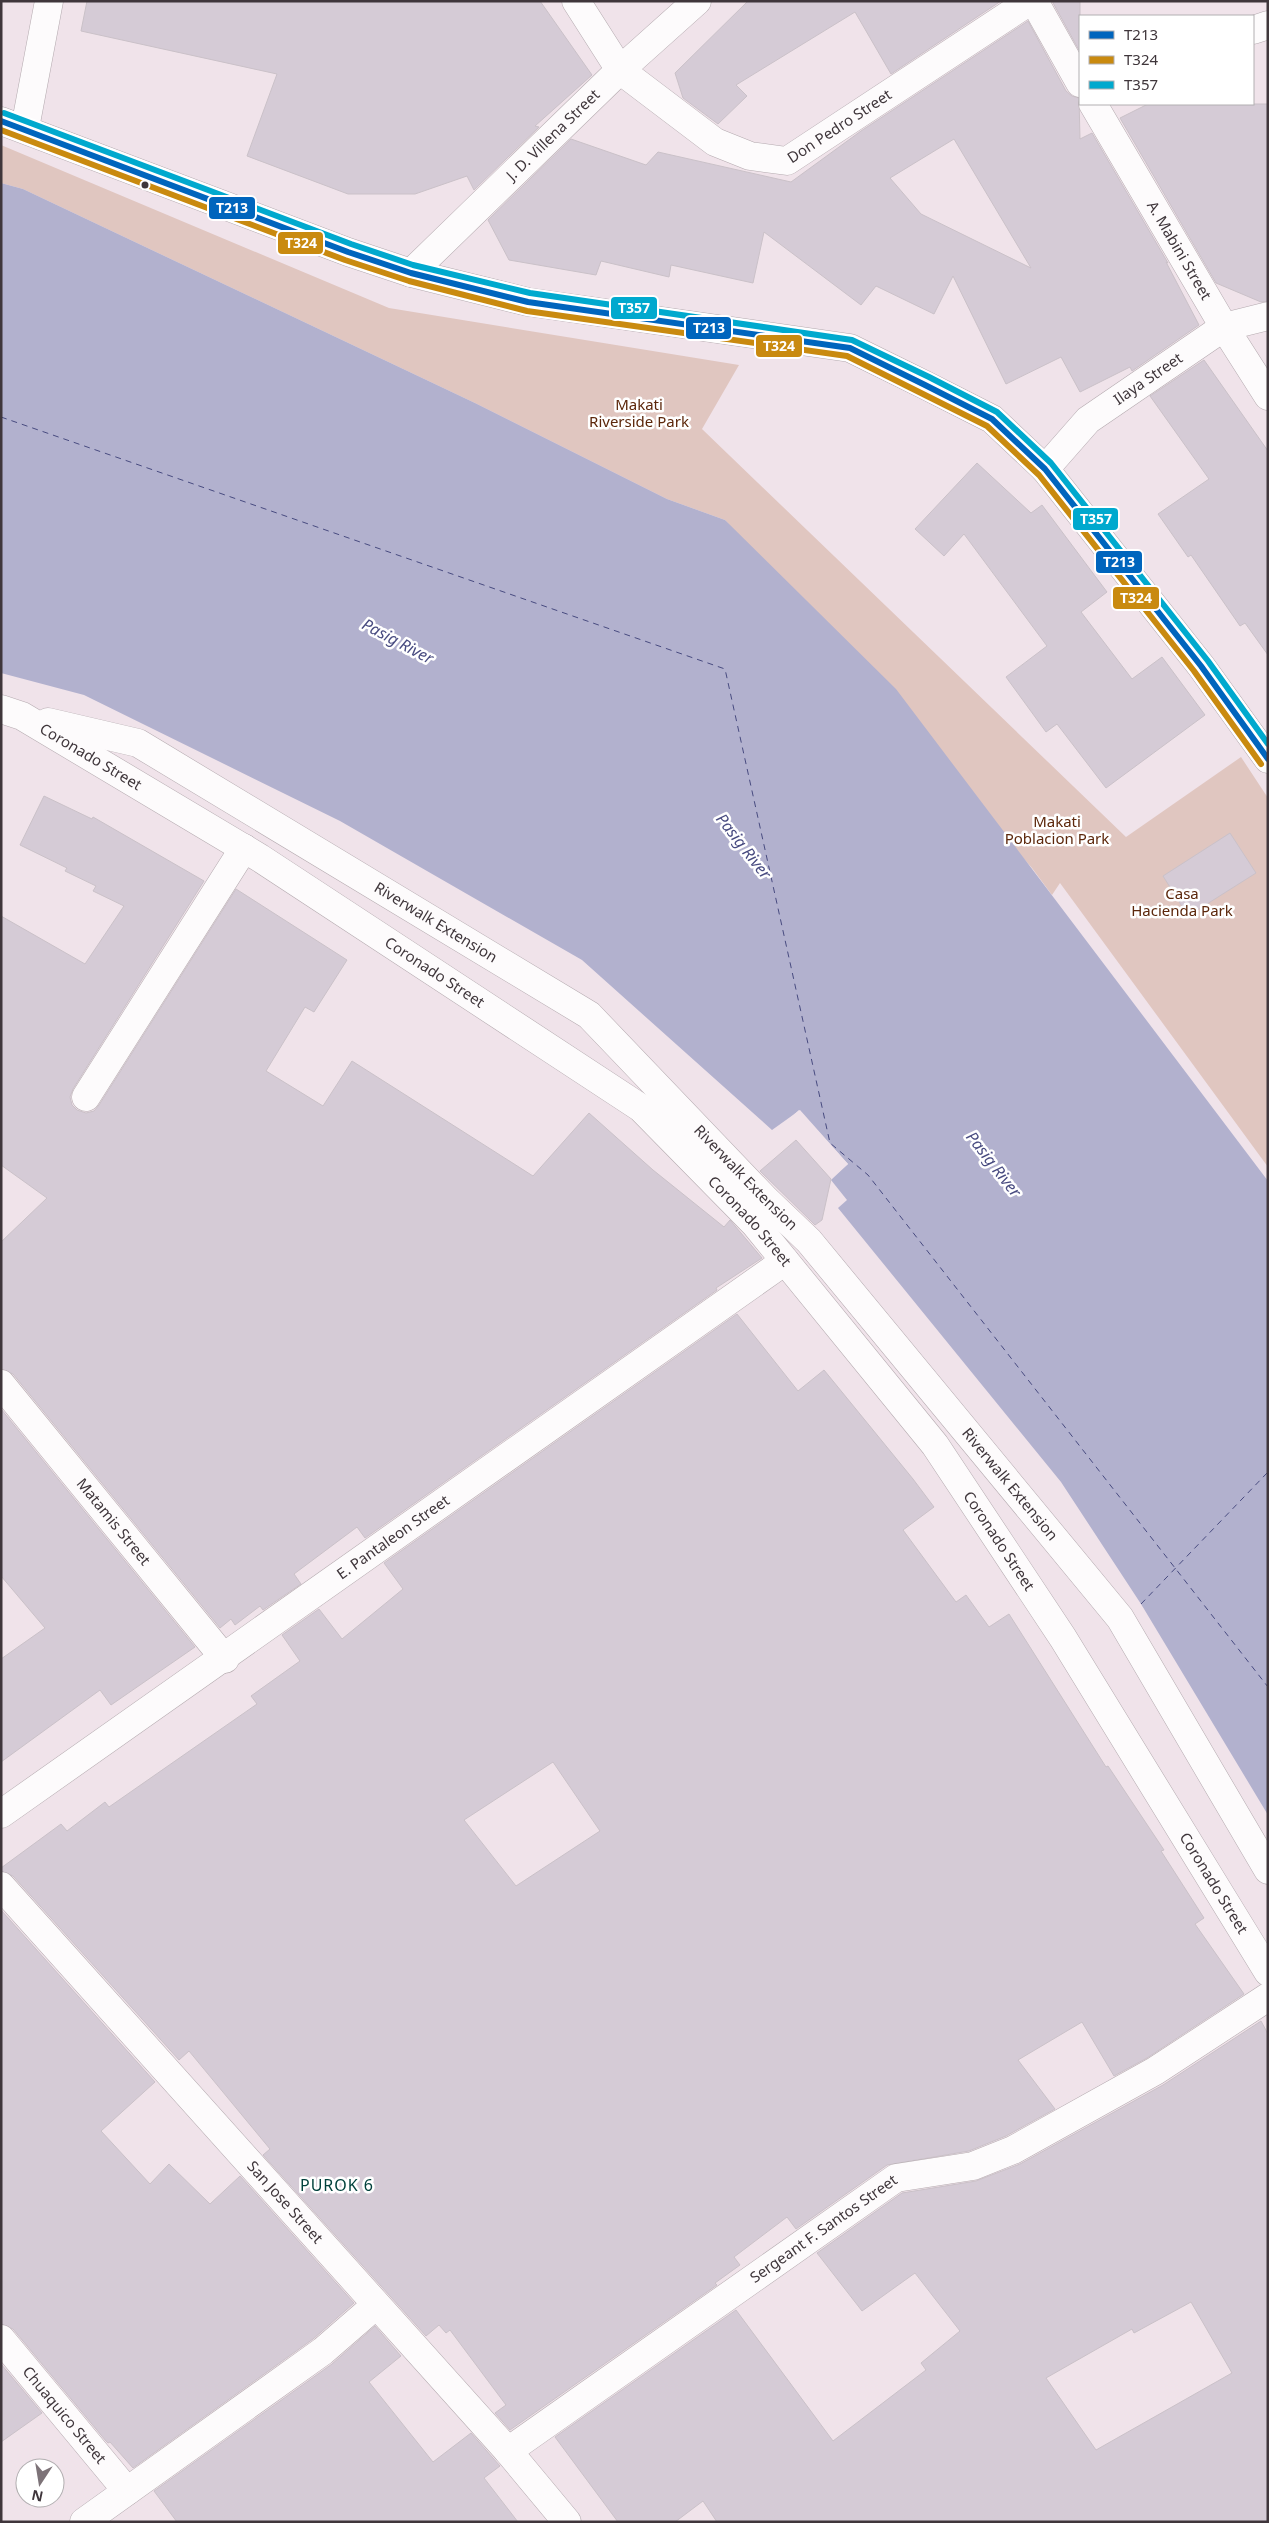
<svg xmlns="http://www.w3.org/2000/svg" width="1269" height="2523" font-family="'Noto Sans',sans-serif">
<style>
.green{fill:#e0c6c0}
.water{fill:#b2b1ce}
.pier{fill:#f0e3ea}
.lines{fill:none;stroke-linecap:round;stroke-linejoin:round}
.ferry{stroke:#484b80;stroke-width:1;stroke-dasharray:6 5;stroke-linecap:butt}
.building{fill:#d5cbd6;stroke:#cac1c8;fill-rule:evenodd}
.minor-casing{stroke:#b4aaaf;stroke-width:29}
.major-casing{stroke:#b4aaaf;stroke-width:29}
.minor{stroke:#fdfbfc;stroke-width:28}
.major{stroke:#fdfbfc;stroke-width:28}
.bus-1-casing{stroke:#fff;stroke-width:10}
.bus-2-casing{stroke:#fff;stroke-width:10}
.bus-3-casing{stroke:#fff;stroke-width:10}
.bus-1{stroke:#0065bd;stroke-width:6}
.bus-2{stroke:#c98a0f;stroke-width:6}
.bus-3{stroke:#00a9ce;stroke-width:6}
.bus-dot{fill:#3f363b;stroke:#fff;stroke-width:2}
.labels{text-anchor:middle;stroke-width:5;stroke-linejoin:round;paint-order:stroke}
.street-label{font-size:15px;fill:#3f363b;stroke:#fff}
.park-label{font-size:15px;fill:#5c270b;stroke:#fff}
.water-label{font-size:16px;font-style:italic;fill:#484b80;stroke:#fff}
.neighbourhood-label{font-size:16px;letter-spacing:1px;fill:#00413c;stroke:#fff}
.line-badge{stroke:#fff;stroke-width:2}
.badge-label{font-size:14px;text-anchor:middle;font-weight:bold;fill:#fff}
</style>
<rect width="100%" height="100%" fill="#f0e3ea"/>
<path class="green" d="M1 145 389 308 739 365 702 429 1126 837 1241 757 1268 798V1167L1060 883 1052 895 1032 868 725 520 667 499 475 403 23 189 1 183Z"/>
<path class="water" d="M1 183 23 189 475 403 667 499 725 520 896 689 1268 1181V1815L1141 1604 1061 1482 838 1208 847 1200 831 1180 848 1164 800 1110 772 1130 582 960 340 821 84 695 1 673Z"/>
<path class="pier" d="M799 1110 848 1164 831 1179 830 1177 845 1164 828 1144 799 1113 782 1125Z"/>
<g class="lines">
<path class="ferry" d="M1 417 725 669 830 1143 868 1175 1268 1687
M1141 1604 1268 1472"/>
</g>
<path class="building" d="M87 1H540L592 75 535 126 539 127 474 190 467 176 415 194H348L247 156 277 74 81 31Z
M748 1H1001L891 74 855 12 736 85 747 96 718 124 683 98 675 73Z
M1052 1H1080V52Z
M1028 21 1066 91 1072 96 1079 98 1080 139 1092 133 1168 263 1166 262 1199 325 1132 371 1130 367 1080 392 1061 357 1006 384 953 276 934 314 876 286 861 305 764 232 753 283 671 265 669 277 601 261 596 275 509 260 488 220 571 139 646 165 658 152 791 182 861 131ZM954 139 1031 268 921 214 890 178Z
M1148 104H1268V301L1261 302 1216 283 1120 118Z
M1204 360 1268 451V655L1245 623 1240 626 1191 555 1188 557 1158 514 1209 479 1150 396Z
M977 463 1031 513 1042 505 1107 592 1081 612 1132 679 1162 657 1205 715 1106 788 1057 724 1046 732 1006 677 1047 646 964 534 944 556 915 529Z
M44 796 92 819 93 817 204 881 73 1089 70 1097 72 1105 77 1110 86 1113 94 1111 99 1105 236 889 347 960 314 1012 305 1007 266 1071 323 1106 352 1061 533 1176 589 1113 653 1170 724 1227 730 1220 762 1258 716 1288 717 1290 365 1538 357 1527 294 1574 301 1584 263 1610 260 1606 235 1625 231 1619 220 1628 13 1374 1 1369V1242L47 1198 1 1165V916L85 964 124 906 93 891 96 886 65 871 67 868 20 845Z
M1230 833 1256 873 1188 916 1163 876Z
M796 1140 831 1179 822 1220 815 1225 760 1171Z
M737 1314 798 1391 824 1370 913 1479 934 1507 903 1530 956 1602 966 1595 989 1627 1009 1614 1106 1767 1108 1766 1164 1850 1161 1851 1204 1918 1195 1924 1244 1994 1147 2058 1114 2076 1082 2022 1018 2060 1055 2109 1006 2136 969 2151 887 2165 796 2229 787 2217 734 2257 740 2265 715 2283 717 2285 510 2430 495 2413 506 2405 450 2330 446 2333 439 2325 426 2336 263 2155 270 2149 189 2051 179 2060 13 1876 1 1871V1868L61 1824 67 1831 105 1802 109 1807 257 1704 251 1696 300 1661 282 1635 319 1609 342 1639 403 1589 384 1563ZM553 1762 600 1831 516 1886 464 1820Z
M1 1409 195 1647 111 1705 100 1690 1 1762V1659L45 1628 1 1576Z
M1 1910 155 2082 101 2131 150 2184 169 2164 210 2204 240 2176 354 2303 313 2339 133 2468 110 2442 108 2443 106 2441 13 2329 1 2324Z
M1261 2021 1268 2034V2522H717L703 2501 675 2522H618L555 2437 736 2310 833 2441 926 2370 921 2363 960 2331 915 2273 862 2311 817 2253 902 2193 976 2181 1020 2164 1163 2085ZM1191 2302 1232 2373 1096 2450 1046 2378 1132 2329 1134 2333Z
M375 2326 401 2356 369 2382 433 2462 471 2433 500 2466 484 2478 518 2522H177L154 2491 332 2364Z
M1 2364 42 2413 1 2442Z"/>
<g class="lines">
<g class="minor-casing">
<g id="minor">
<path id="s1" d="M576 1 620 70 715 142 750 156 787 161 1030 1"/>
<path d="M1034 1 1080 83"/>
<path d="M1253 30 1268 25"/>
<path id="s2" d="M1093 104 1224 327 1268 396"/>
<path d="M25 128 49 1"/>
<path id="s3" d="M411 273 620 70 697 1"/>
<path id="s4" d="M1045 469 1088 420 1224 327 1268 316"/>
<path id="s5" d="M1 709 22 716 260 858 641 1108 755 1224 935 1445 1063 1638 1268 1972"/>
<path id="s6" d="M48 722 138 743 589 1015 766 1200 809 1241 1120 1618 1268 1870"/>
<path d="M86 1097 244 848"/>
<path id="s7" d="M1 1384 225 1659"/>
<path id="s8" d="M1 1814 785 1261"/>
<path id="s9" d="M1 1886 508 2451 567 2522"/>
<path id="s10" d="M1 2339 127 2491"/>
<path id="s11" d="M508 2451 896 2178 973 2166 1013 2150 1155 2071 1268 1997"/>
<path d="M84 2522 323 2351 376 2305"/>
</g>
</g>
<g class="major-casing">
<path id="major" d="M1 121 348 252 411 273 528 302 850 348 925 385 992 419 1045 469 1201 666 1268 759"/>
</g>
<use href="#minor" class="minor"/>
<use href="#major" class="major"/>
<g class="bus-1-casing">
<path id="bus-1" d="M1 121 348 252 411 273 528 302 850 348 925 385 992 419 1045 469 1201 666 1268 759"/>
</g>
<g class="bus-2-casing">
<path id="bus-2" d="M1 130 345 260 409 281 527 311 847 356 987 426 1039 475 1194 671 1261 764"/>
</g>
<g class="bus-3-casing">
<path id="bus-3" d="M4 113 351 244 413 265 530 293 852 340 929 377 997 412 1051 463 1208 661 1268 744"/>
</g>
<use href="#bus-1" class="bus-1"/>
<use href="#bus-2" class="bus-2"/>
<use href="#bus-3" class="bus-3"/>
</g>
<circle class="bus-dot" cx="145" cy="185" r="4.5"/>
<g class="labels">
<g class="street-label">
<text dy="5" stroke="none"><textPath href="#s1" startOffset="339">Don Pedro Street</textPath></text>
<text dy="5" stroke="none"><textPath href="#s3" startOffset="198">J. D. Villena Street</textPath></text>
<text dy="5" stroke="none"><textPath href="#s2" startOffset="170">A. Mabini Street</textPath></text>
<text dy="5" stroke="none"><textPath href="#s4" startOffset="138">Ilaya Street</textPath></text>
<text dy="5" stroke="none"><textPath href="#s5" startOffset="102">Coronado Street</textPath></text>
<text dy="5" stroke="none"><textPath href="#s6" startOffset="440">Riverwalk Extension</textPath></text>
<text dy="5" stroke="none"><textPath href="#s5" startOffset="508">Coronado Street</textPath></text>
<text dy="5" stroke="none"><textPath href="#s6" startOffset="845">Riverwalk Extension</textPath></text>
<text dy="5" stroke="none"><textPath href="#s5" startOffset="912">Coronado Street</textPath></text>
<text dy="5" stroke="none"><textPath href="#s6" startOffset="1250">Riverwalk Extension</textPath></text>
<text dy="5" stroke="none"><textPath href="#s7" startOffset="178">Matamis Street</textPath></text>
<text dy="5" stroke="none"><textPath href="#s8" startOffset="480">E. Pantaleon Street</textPath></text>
<text dy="5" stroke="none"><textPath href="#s5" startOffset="1318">Coronado Street</textPath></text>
<text dy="5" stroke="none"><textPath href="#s5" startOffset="1722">Coronado Street</textPath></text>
<text dy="5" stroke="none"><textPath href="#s9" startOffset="425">San Jose Street</textPath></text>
<text dy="5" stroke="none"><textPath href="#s11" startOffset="386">Sergeant F. Santos Street</textPath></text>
<text dy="5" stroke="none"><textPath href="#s10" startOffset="99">Chuaquico Street</textPath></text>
</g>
<g class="park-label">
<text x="639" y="410">Makati<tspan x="639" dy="17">Riverside Park</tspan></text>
<text x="1057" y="827">Makati<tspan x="1057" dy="17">Poblacion Park</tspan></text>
<text x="1182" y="899">Casa<tspan x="1182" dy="17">Hacienda Park</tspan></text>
</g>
<g class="water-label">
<text transform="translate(398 641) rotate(28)" y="6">Pasig River</text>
<text transform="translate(744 846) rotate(52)" y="6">Pasig River</text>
<text transform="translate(994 1164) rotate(52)" y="6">Pasig River</text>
</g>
<g class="neighbourhood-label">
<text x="337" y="2191">PUROK 6</text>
</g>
</g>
<g class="line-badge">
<rect x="208" y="196" width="48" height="24" rx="5" fill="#0065bd"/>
<rect x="277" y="231" width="47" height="24" rx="5" fill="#c98a0f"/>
<rect x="610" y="296" width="48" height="24" rx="5" fill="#00a9ce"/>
<rect x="685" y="316" width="47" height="24" rx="5" fill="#0065bd"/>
<rect x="755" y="334" width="48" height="24" rx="5" fill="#c98a0f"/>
<rect x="1072" y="507" width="47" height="24" rx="5" fill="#00a9ce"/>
<rect x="1095" y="550" width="48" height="24" rx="5" fill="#0065bd"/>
<rect x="1112" y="586" width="48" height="24" rx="5" fill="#c98a0f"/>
</g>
<g class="badge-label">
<text x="232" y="213">T213</text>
<text x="301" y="248">T324</text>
<text x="634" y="313">T357</text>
<text x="709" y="333">T213</text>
<text x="779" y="351">T324</text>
<text x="1096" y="524">T357</text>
<text x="1119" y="567">T213</text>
<text x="1136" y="603">T324</text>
</g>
<rect width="1269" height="2523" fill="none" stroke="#3f363b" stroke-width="5"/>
<rect x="1079" y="15" width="175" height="90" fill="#ffffff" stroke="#b2afb1"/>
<rect x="1089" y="31" width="25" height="8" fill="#0065bd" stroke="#b2afb1"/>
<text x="1124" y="40" font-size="15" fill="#3f363b">T213</text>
<rect x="1089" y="56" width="25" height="8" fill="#c98a0f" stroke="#b2afb1"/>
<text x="1124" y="65" font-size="15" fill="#3f363b">T324</text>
<rect x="1089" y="81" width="25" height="8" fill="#00a9ce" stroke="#b2afb1"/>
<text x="1124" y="90" font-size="15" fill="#3f363b">T357</text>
<g transform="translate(40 2483) rotate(192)"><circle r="24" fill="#ffffff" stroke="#b2afb1"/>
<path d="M0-4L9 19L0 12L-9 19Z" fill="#7d7378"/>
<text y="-8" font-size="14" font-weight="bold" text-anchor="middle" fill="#3f363b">N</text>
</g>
</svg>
